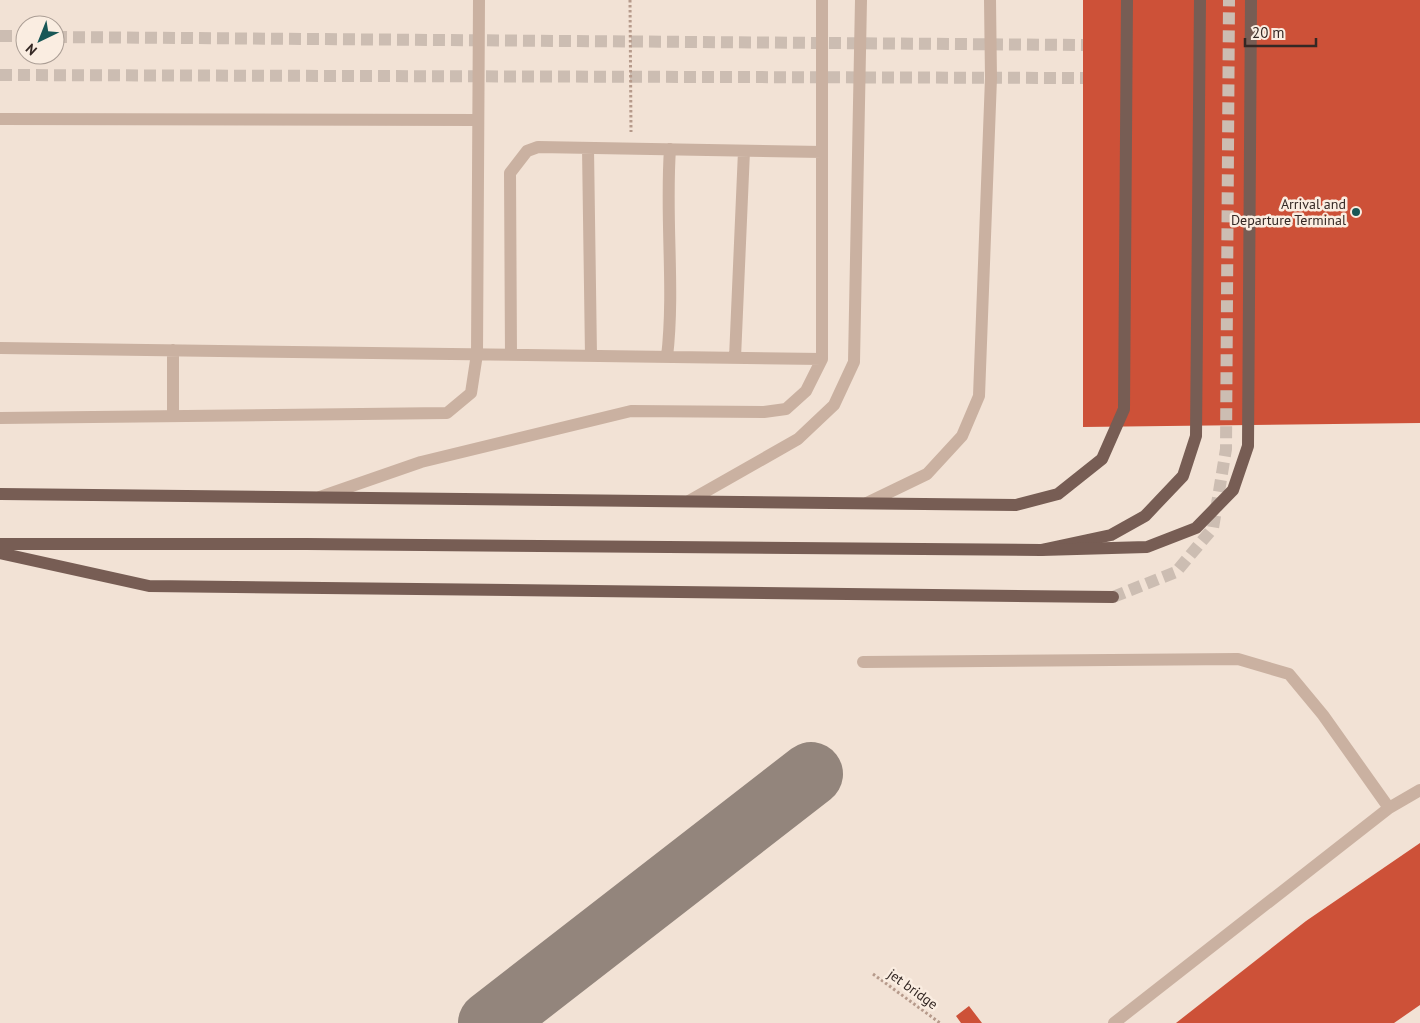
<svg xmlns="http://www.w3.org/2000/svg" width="1420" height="1023" font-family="'PT Sans',sans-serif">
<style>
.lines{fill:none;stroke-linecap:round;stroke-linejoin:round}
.taxiway{stroke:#93857c;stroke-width:64}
.building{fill:#cd5138}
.street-tunnel{stroke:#ccbdb2;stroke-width:12;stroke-dasharray:12 6;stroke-linecap:butt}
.primary-tunnel{stroke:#ccbdb2;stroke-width:12;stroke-dasharray:12 6;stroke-linecap:butt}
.path{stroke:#b69a8b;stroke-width:3;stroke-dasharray:2.5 2.5;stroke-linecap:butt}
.lane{stroke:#cab1a1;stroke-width:12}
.street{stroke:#cab1a1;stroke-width:12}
.primary{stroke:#775d54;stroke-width:12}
.primary-bridge{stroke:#775d54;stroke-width:12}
.poi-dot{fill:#185756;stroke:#faede1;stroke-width:2}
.labels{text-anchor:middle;stroke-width:5;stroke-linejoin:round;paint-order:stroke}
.poi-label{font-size:14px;fill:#342824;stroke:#faede1;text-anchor:end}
.street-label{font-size:14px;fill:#342824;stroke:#faede1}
</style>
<rect width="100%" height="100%" fill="#f2e2d5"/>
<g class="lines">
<path class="taxiway" d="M490 1023 811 774"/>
</g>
<path class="building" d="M1083 0H1420V423L1083 427Z
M1420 843V1005L1394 1023H1176L1306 921Z
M969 1006 982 1023H961L956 1016Z"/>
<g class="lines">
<path class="street-tunnel" d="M0 36H25
M55 37 1083 45
M0 75 1083 78"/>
<path class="primary-tunnel" d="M1113 597 1176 572 1213 528 1226 449 1229 0"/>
<path class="path" d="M630 0 631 132
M873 974 940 1023"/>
<path class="lane" d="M0 119 478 120
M588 148 591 356
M0 348 822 359
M173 350V416
M511 355 510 173 527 151 538 147 822 152
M667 357C675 288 665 219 670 149
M735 358 744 151
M0 418 447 413 471 393 477 354 479 0
M320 497 421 462 631 411 764 412 786 409 806 391 822 359V0
M867 503 927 474 962 436 979 396 991 78 990 0
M863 662 1238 659 1289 674 1323 715 1389 808
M1114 1023 1389 808 1420 790"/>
<path class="street" d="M689 501 798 439 834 405 854 362 861 0"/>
<path class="primary" d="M0 494 1016 505 1058 494 1102 459 1124 409 1127 0
M0 544H307L1041 550 1111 535 1145 516 1183 476 1196 436 1200 0
M0 553 149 586 1113 597"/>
<path class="primary-bridge" d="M1041 550 1147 547 1196 528 1233 490 1248 446 1251 0"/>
</g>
<circle class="poi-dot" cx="1356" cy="212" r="5"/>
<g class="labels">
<g class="poi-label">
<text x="1346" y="209">Arrival and<tspan x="1346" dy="16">Departure Terminal</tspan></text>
</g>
<g class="street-label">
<text transform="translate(913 989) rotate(36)" y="5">jet bridge</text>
</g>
</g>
<g transform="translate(40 40) rotate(223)"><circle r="24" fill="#faede1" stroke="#ab9e95"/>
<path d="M0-4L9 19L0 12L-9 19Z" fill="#185756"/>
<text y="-8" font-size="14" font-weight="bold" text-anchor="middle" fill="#342824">N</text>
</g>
<path d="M1245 38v8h71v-8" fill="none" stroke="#342824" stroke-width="2.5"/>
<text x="1252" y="38" font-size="15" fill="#342824" stroke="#faede1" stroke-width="4" paint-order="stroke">20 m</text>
</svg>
